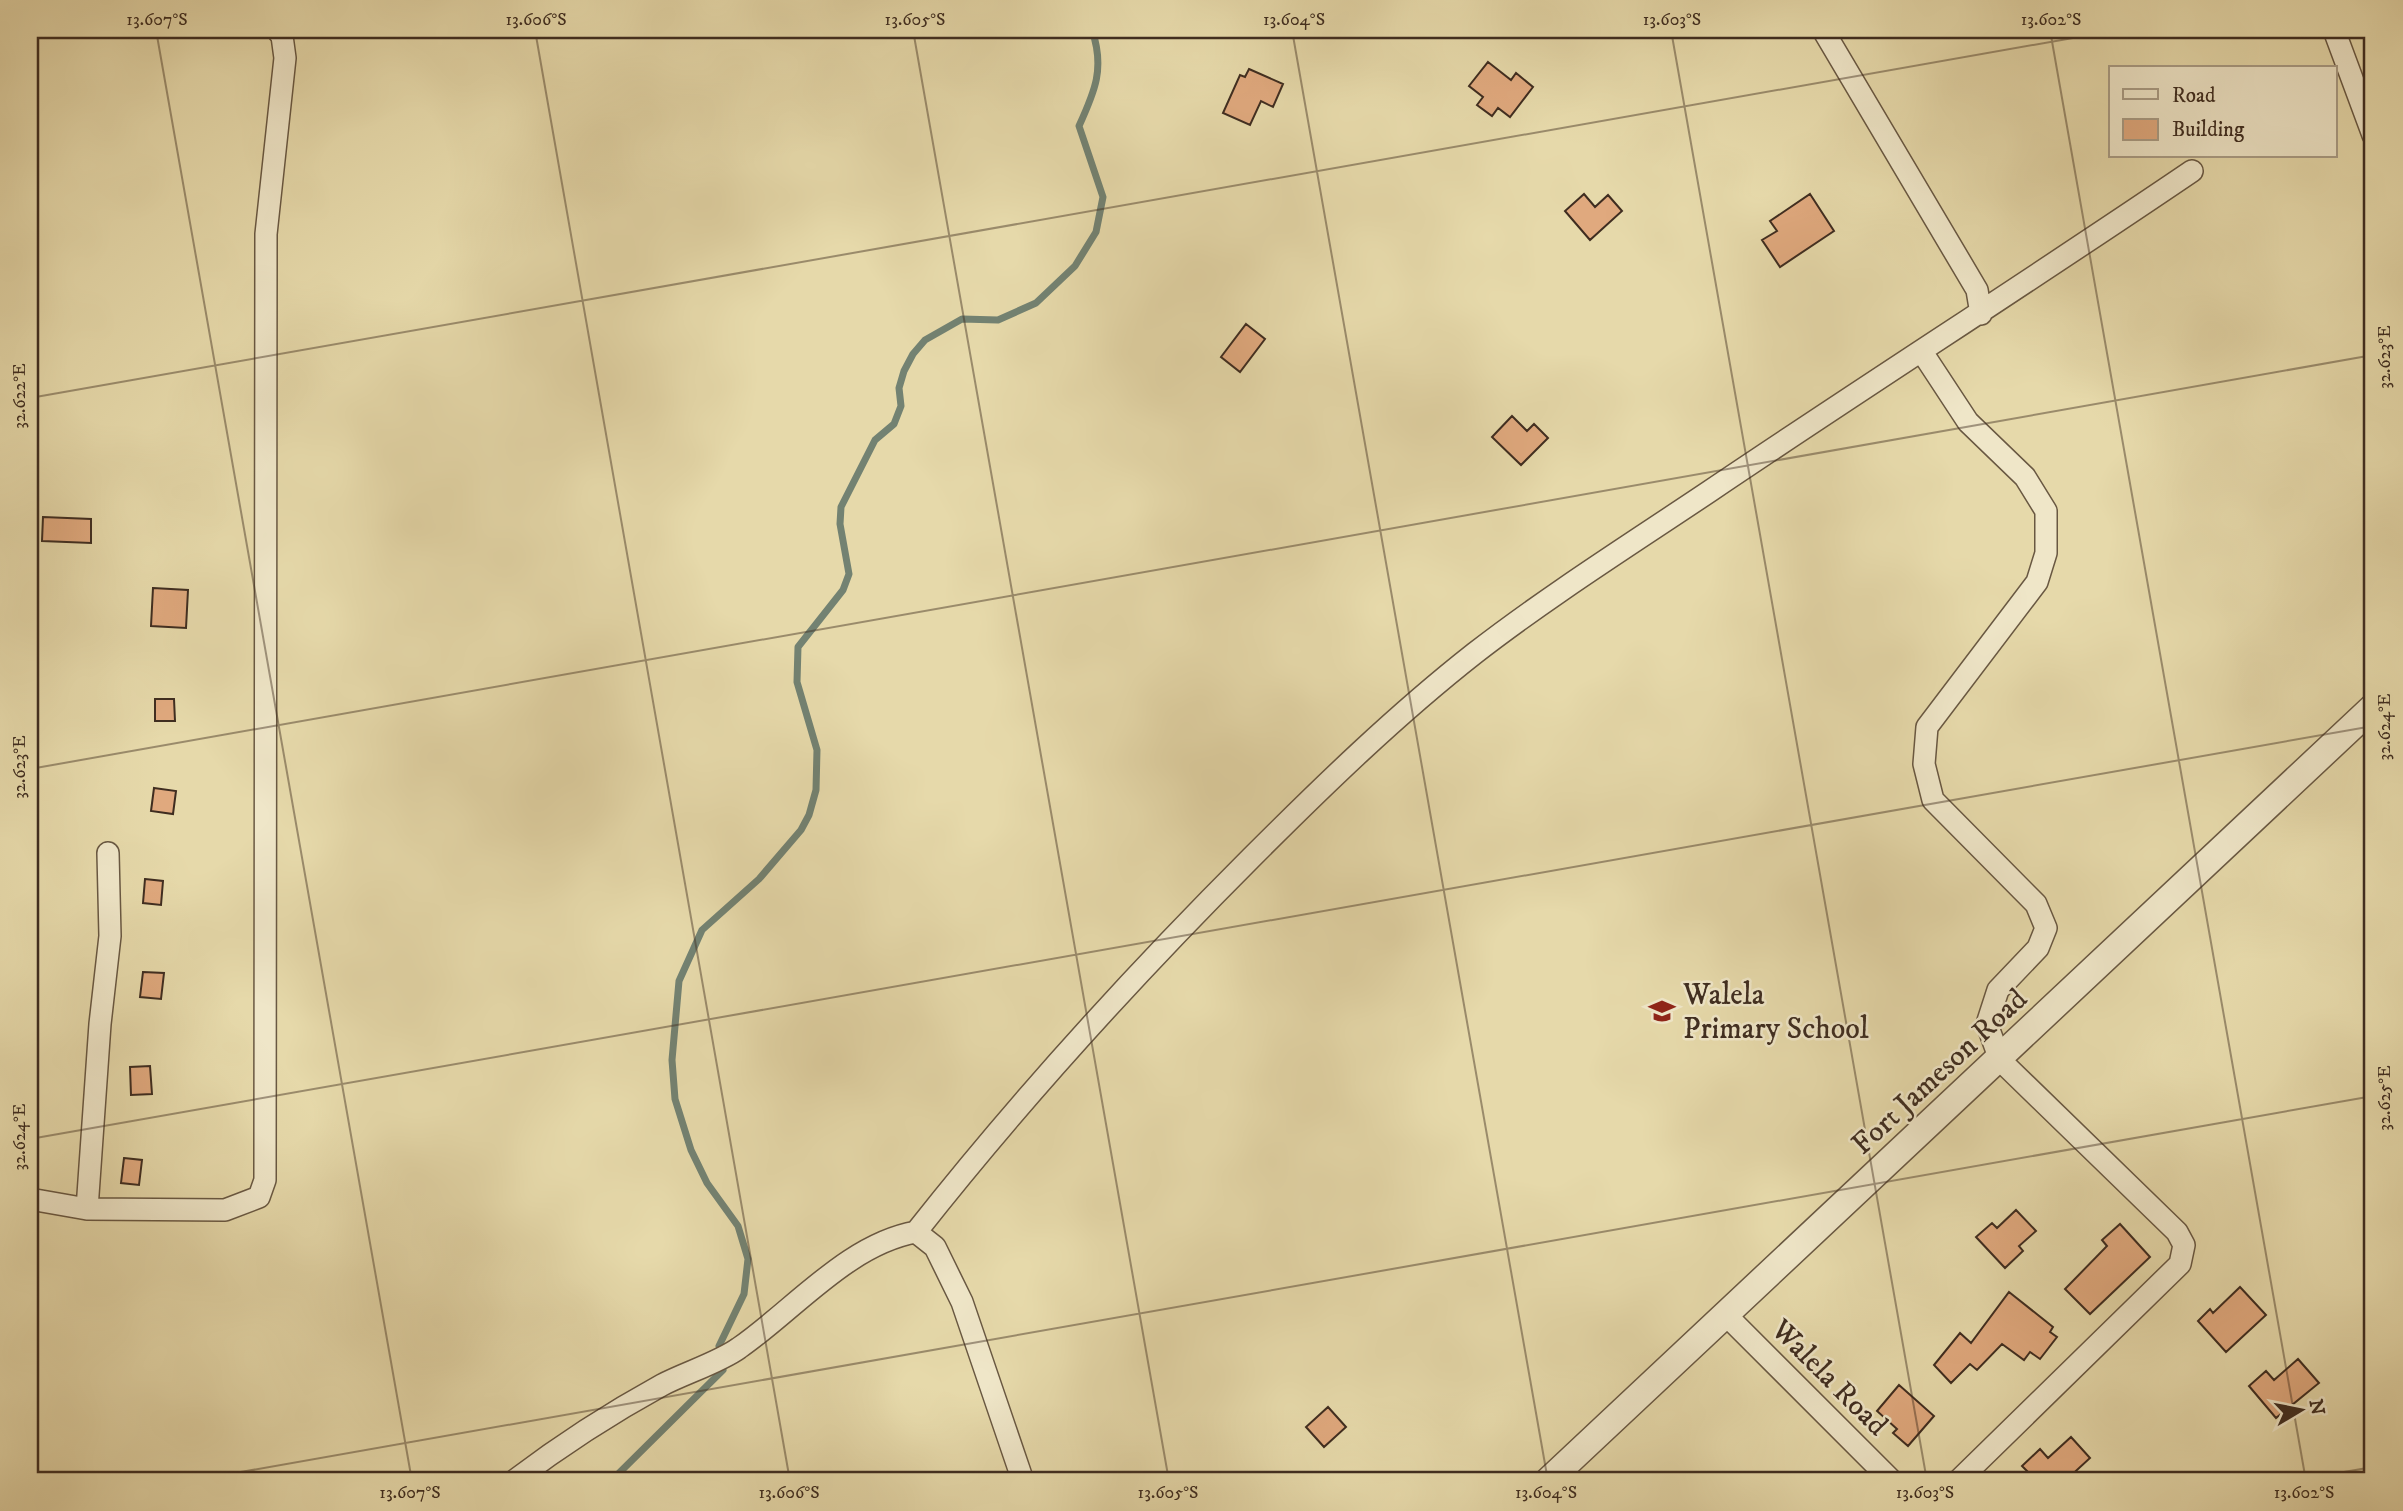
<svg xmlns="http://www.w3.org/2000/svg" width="2403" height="1511" font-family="'IM FELL DW Pica',serif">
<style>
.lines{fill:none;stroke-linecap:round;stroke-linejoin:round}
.stream{stroke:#738272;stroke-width:7}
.building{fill:#e0a97e;stroke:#3f2d20;stroke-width:2}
.minor-casing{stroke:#695842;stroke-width:24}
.tertiary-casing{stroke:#695842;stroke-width:29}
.minor{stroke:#efe6c8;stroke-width:21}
.tertiary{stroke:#efe6c8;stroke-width:26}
.ticks{fill:none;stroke:#3f2d20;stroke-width:2;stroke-opacity:0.45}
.labels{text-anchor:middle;stroke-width:5;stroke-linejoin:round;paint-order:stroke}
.poi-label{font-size:30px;fill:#3f2d20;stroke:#efe6c8;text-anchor:start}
.street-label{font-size:30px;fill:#3f2d20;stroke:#efe6c8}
.neatline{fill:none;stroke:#3f2d20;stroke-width:2.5}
.ticks-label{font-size:18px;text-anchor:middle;fill:#3f2d20}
</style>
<rect width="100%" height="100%" fill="#e6d9aa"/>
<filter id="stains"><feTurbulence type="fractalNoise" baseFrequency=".00286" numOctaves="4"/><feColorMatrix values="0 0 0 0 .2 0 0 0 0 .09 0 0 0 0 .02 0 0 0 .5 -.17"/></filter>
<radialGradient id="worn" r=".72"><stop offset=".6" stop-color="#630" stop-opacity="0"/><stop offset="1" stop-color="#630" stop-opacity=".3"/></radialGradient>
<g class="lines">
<path class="stream" d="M719 1346 744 1294 748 1259 738 1226 707 1183 691 1150 675 1099 672 1060 679 981 702 930 759 879 801 830 809 815 816 790 817 750 797 682 798 647 843 590 849 574 840 524 841 507 875 440 894 424 901 406 899 388 904 371 913 354 925 340 962 319 998 320 1036 303 1075 266 1096 232 1103 197 1079 126C1095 91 1105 68 1092 30
M611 1481 723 1370"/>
</g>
<path class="building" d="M1488 62 1511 80 1516 73 1533 87 1510 117 1498 108 1492 116 1477 105 1483 97 1469 86Z
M1249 69 1283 84 1273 107 1261 101 1250 125 1223 113 1240 75 1245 77Z
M1584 194 1595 207 1608 195 1622 211 1590 240 1565 211Z
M1810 194 1834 231 1780 267 1762 240 1777 231 1770 221Z
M1246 324 1265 339 1240 372 1221 357Z
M1512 416 1527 431 1534 424 1548 438 1521 465 1492 437Z
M43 517 91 519V543L42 541Z
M153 588 188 590 186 628 151 626Z
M155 699H174L175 721H155Z
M154 788 176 791 173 814 151 811Z
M145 879 163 881 161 905 143 903Z
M143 972 164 973 161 999 140 997Z
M150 1066 152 1094 131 1095 130 1067Z
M124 1158 142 1160 139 1185 121 1183Z
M2016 1210 2036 1231 2019 1246 2023 1251 2005 1268 1976 1237 1992 1223 1997 1228Z
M2120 1224 2150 1257 2090 1314 2065 1289 2107 1246 2102 1240Z
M2240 1287 2266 1315 2226 1352 2198 1321 2210 1309 2213 1313Z
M2009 1292 2053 1327 2050 1332 2057 1337 2040 1359 2030 1352 2024 1360 2002 1344 1977 1370 1970 1364 1951 1383 1934 1365 1960 1333 1971 1343Z
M2298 1359 2319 1383 2276 1418 2249 1386 2266 1371 2274 1380Z
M1899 1385 1934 1416 1908 1446 1893 1433 1897 1429 1877 1411Z
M1328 1407 1346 1427 1324 1447 1306 1427Z
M2071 1437 2090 1458 2065 1481H2037L2022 1466 2040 1449 2048 1458Z"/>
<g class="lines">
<g class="minor-casing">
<path id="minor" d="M1823 30 1977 290 1981 314
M2334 30 2373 135
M1922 352 1968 422 2025 477 2046 511V553L2037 582 1927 727 1924 764 1933 800 2036 904 2046 928 2038 948 1998 990 1987 1024 2000 1060 2177 1232 2184 1245 2180 1264 1958 1481
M30 1199 87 1209 100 1024 110 936 108 853
M87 1209 225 1210 259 1197 265 1180 266 234 285 58 282 36 277 30
M916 1232C1020 1100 1133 976 1252 857 1323 786 1396 715 1475 653 1550 595 1631 544 1710 491 1870 383 2033 279 2192 171
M1725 1314 1892 1481
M514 1481C560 1446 611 1413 662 1385 685 1373 720 1362 739 1348 794 1310 848 1244 916 1232L935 1247 962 1302 1023 1481"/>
</g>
<g class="tertiary-casing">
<path id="tertiary" d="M1548 1481 2373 707"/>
</g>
<use href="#minor" class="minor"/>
<use href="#tertiary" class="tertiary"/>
</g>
<path class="ticks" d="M156 30 412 1481M535 30 790 1481M913 30 1169 1481M1292 30 1548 1481M1671 30 1927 1481M2050 30 2306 1481M30 398 2118 30M30 769 2373 355M30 1139 2373 726M30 1463 33 1481M190 1481 2373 1096M2291 1481 2373 1467"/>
<defs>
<g id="school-bare" transform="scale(2.1)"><path d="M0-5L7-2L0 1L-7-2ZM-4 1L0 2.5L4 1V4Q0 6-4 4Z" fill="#8f2418" stroke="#efe6c8" stroke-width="2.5" paint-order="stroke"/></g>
</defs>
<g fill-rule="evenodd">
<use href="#school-bare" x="1662" y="1011"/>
</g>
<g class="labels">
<g class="poi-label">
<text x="1683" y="1004">Walela<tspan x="1683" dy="34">Primary School</tspan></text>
</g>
<g class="street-label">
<text transform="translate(1939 1071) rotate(-43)" y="10">Fort Jameson Road</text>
<text transform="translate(1830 1377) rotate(45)" y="10">Walela Road</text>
</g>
</g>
<rect width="2403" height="1511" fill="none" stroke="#e6d9aa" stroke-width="77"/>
<rect x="2109" y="66" width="228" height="91" fill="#efe6c8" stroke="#a99c85" stroke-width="2"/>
<rect x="2123" y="89" width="35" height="10" fill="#efe6c8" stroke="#a99c85" stroke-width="2"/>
<text x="2172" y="102" font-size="21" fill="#3f2d20">Road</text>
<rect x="2123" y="119" width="35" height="21" fill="#e0a97e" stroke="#a99c85" stroke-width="2"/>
<text x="2172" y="136" font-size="21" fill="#3f2d20">Building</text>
<g transform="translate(2301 1410) rotate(80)" stroke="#efe6c8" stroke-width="5" paint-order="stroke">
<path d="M0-5L12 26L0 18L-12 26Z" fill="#3f2d20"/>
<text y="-10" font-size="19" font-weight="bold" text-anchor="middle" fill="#3f2d20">N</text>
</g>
<rect x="38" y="38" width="2326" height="1434" class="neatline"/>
<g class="ticks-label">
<text x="157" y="25">13.607°S</text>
<text x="536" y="25">13.606°S</text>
<text x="915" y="25">13.605°S</text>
<text x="1294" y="25">13.604°S</text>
<text x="1672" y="25">13.603°S</text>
<text x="2051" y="25">13.602°S</text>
<text transform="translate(2384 357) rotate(-90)" y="6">32.623°E</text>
<text transform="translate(19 396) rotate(-90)" y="6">32.622°E</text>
<text transform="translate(2384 727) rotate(-90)" y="6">32.624°E</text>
<text transform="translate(19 767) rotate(-90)" y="6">32.623°E</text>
<text transform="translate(2384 1098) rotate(-90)" y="6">32.625°E</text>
<text transform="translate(19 1137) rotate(-90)" y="6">32.624°E</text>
<text x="410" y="1498">13.607°S</text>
<text x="789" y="1498">13.606°S</text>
<text x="1168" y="1498">13.605°S</text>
<text x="1546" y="1498">13.604°S</text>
<text x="1925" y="1498">13.603°S</text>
<text x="2304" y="1498">13.602°S</text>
</g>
<rect width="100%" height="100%" filter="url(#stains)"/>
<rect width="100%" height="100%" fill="url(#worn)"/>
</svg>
